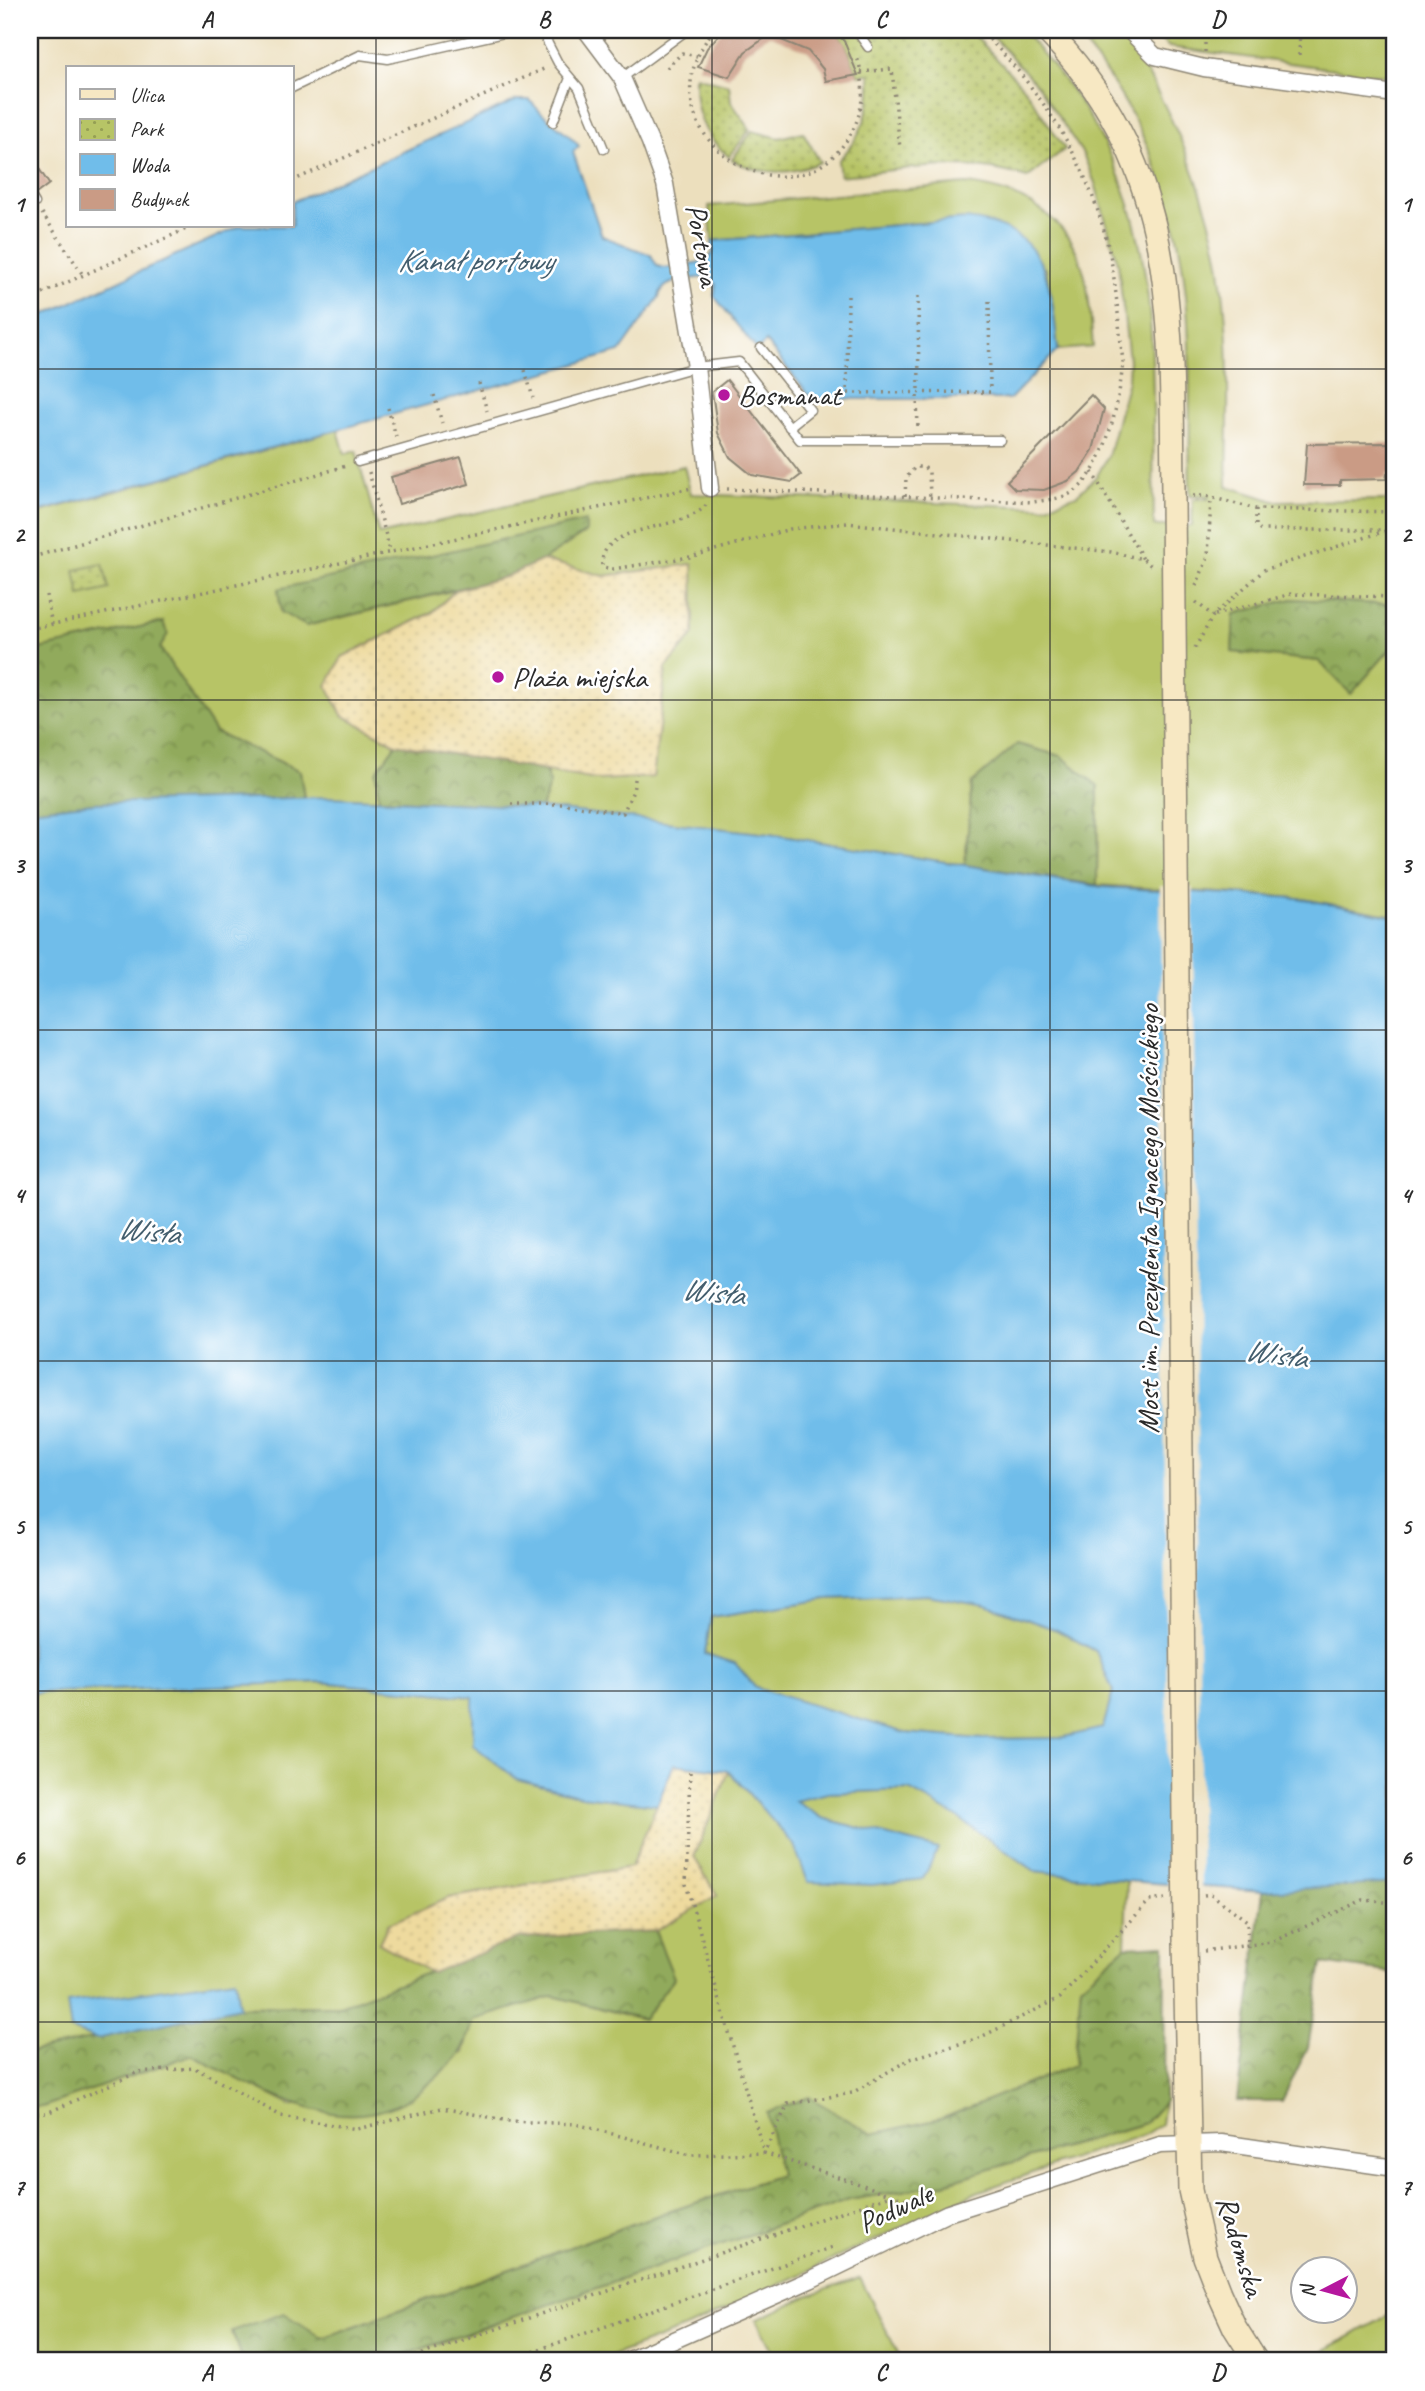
<svg xmlns="http://www.w3.org/2000/svg" width="1425" height="2391" font-family="Caveat,sans-serif">
<style>
.green{fill:#b7c466;stroke:#717848;stroke-width:2}
.forest{fill:url(#forest-crowns);stroke:#5e6a43;stroke-width:2}
.sand{fill:url(#sand-dots);stroke:#8c8264;stroke-width:2}
.park{fill:url(#park-dots);stroke:#717848;stroke-width:2}
.water{fill:#70bdea;stroke:#4e748a;stroke-width:2;fill-rule:evenodd}
.pier{fill:#ecdfbd}
.building{fill:#ca9b85}
.lines{fill:none;stroke-linecap:round;stroke-linejoin:round}
.lane-casing{stroke:#8c8574;stroke-width:11}
.street-casing{stroke:#8c8574;stroke-width:19}
.secondary-casing{stroke:#8c8574;stroke-width:26}
.path{stroke:#8c8574;stroke-width:3.5;stroke-dasharray:2 5;stroke-linecap:butt}
.lane{stroke:#fff;stroke-width:8}
.street{stroke:#fff;stroke-width:16}
.secondary{stroke:#f7e8c3;stroke-width:23}
.secondary-bridge-casing{stroke:#8c8574;stroke-width:26;stroke-linecap:butt}
.secondary-bridge{stroke:#f7e8c3;stroke-width:23}
.grid{fill:none;stroke:#2b2b2b;stroke-width:2;stroke-opacity:0.55}
.poi-dot{fill:#b5179e;stroke:#fff;stroke-width:2.5}
.labels{text-anchor:middle;stroke-width:5;stroke-linejoin:round;paint-order:stroke}
.street-label{font-size:30px;fill:#2b2b2b;stroke:#fff}
.poi-label{font-size:30px;fill:#2b2b2b;stroke:#fff;text-anchor:start}
.water-label{font-size:32px;font-style:italic;fill:#435e6e;stroke:#fff}
.neatline{fill:none;stroke:#2b2b2b;stroke-width:2.5}
.grid-label{font-size:23px;text-anchor:middle;font-weight:bold;fill:#2b2b2b}
</style>
<defs>
<pattern id="forest-crowns" width="20" height="18" patternUnits="userSpaceOnUse" patternTransform="scale(1.75)"><rect width="20" height="18" fill="#91aa5b"/><path d="M2 6a3 3 0 1 1 6 0M12 15a3 3 0 1 1 6 0" fill="none" stroke="#778b4b"/></pattern>
<pattern id="sand-dots" width="8" height="8" patternUnits="userSpaceOnUse" patternTransform="scale(1.75)"><rect width="8" height="8" fill="#eeda9e"/><path d="M2 2h.1M6 6h.1" fill="none" stroke="#cb8" stroke-width="1.8" stroke-linecap="round"/></pattern>
<pattern id="park-dots" width="8" height="8" patternUnits="userSpaceOnUse" patternTransform="scale(1.75)"><rect width="8" height="8" fill="#b7c466"/><path d="M2 2h.1M6 6h.1" fill="none" stroke="#959f54" stroke-width="1.8" stroke-linecap="round"/></pattern>
</defs>
<rect width="100%" height="100%" fill="#fff"/>
<filter id="ink" filterUnits="userSpaceOnUse"><feTurbulence type="fractalNoise" baseFrequency=".0143" numOctaves="2"/><feDisplacementMap in="SourceGraphic" scale="14" xChannelSelector="R" yChannelSelector="G"/><feConvolveMatrix kernelMatrix="1 2 1 2 8 2 1 2 1" color-interpolation-filters="sRGB"/></filter>
<filter id="wash" filterUnits="userSpaceOnUse"><feTurbulence type="fractalNoise" baseFrequency=".00686" numOctaves="4" result="noise"/><feDisplacementMap in="SourceGraphic" scale="28" xChannelSelector="R" yChannelSelector="G"/><feGaussianBlur stdDeviation="1.57" result="paint"/><feColorMatrix in="noise" values="0 0 0 0 0 0 0 0 0 0 0 0 0 0 0 0 0 1.4 0 .05"/><feComposite in="paint" operator="in"/></filter>
<g filter="url(#wash)">
<rect width="100%" height="100%" fill="#ecdfbd"/>
<path class="green" d="M987 30H1021C1173 187 1150 327 1154 526H1192L1193 499H1209V496L1190 495C1188 417 1194 334 1181 257 1167 176 1128 89 1071 30H1119L1123 33C1164 96 1200 173 1216 247 1232 325 1228 407 1227 486L1274 501 1395 500V605L1292 599 1234 614 1232 651 1319 661 1351 693 1395 644V916L1298 898 1097 885 1098 786 972 783 965 865 769 834 541 808 550 783 545 771 597 780 653 777 666 668 694 634 693 564 604 576 543 560 586 532 306 626 456 590 432 612 342 657V715L396 744 376 772 379 799 304 798 300 771 215 732 160 648 163 622 30 651V618L42 614 30 587V515L338 430 345 454 356 451 379 535 684 466 691 494 1044 507 1077 495 1097 476 1108 456 1128 380 1129 360 1118 263 1095 183 1083 154 1038 86Z
M1149 30H1395V77L1169 47Z
M966 184C1022 190 1072 218 1085 277 1090 300 1091 324 1093 347L1058 350 1046 269 966 219 712 241 709 206Z
M927 1595 986 1605 1057 1630 1096 1651 1113 1691 1103 1728 1060 1738 983 1739 905 1733 756 1688 735 1663 705 1654 711 1617 827 1599Z
M321 1682 473 1697 517 1779 582 1796 657 1805 631 1867 448 1898 379 1943 432 1973 340 2006 239 2007 235 1979 71 2030 97 2039 30 2052V1693Z
M729 1771 794 1845 923 1879 937 1849 822 1818 794 1801 828 1793 909 1790 954 1815 1035 1871 1127 1881 1125 1947 1081 1985 1075 2065 941 2119 872 2134 780 2175 638 2222 322 2338 232 2331 242 2361H30V2107H42L191 2055 292 2106 464 2053 473 2020 553 1996 643 2019 674 1978 655 1931 717 1896 694 1857Z
M1164 2102 1161 2124 1145 2134 977 2192 688 2327 598 2361H387L849 2200 937 2185 1145 2123Z
M860 2278 902 2361H778L756 2320 810 2295Z
M1395 2312V2361H1314L1310 2358Z"/>
<path class="forest" d="M586 521V532L543 560 505 577 306 626 281 612 278 589Z
M1292 599 1395 605V644L1351 694 1319 661 1232 652 1234 614Z
M163 622 168 634 160 648 215 732 300 771 304 798 94 803 30 810V651Z
M396 744 545 771 550 783 541 808 379 799 376 772Z
M1017 744 1061 756 1098 786 1097 885 965 865 972 783Z
M1389 1882 1395 1884V1973L1322 1963 1308 2047 1282 2101H1237L1263 1891Z
M655 1931 674 1978 643 2019 553 1996 474 2020C462 2059 458 2058 429 2084 354 2151 265 2092 191 2055L42 2107H30V2052L239 2007 340 2006 518 1938Z
M1165 1945 1164 2102 1145 2123 937 2185 849 2200 387 2361H242L232 2331 284 2313 323 2338 638 2222 780 2175 767 2113 809 2097 872 2134 941 2119 1074 2065 1081 1985 1125 1947Z"/>
<path class="sand" d="M543 560 604 576 693 564 694 634 666 668 653 777 597 780 396 744 342 715 327 686 342 657 432 613 456 590 505 577Z
M674 1764 729 1771 694 1857 717 1896 655 1931 518 1938 432 1973 379 1943 388 1924 448 1898 631 1867Z"/>
<path class="park" d="M833 30H970L1025 89 1065 149 1027 178C967 156 902 170 840 176L838 161C863 135 872 110 870 74L858 75 844 41Z
M695 76 729 85 731 102 750 129 729 157C702 135 694 110 695 76Z
M752 131 779 138 803 132 820 162C790 176 761 175 732 160Z
M103 564 109 589 80 596 75 570Z"/>
<path class="water" d="M517 100H530C544 120 564 127 579 146L573 152 602 236 651 255 657 266 664 268 707 261 713 252 712 241 966 219C1048 228 1051 281 1058 350L1010 399H812L766 342 757 350 714 296 716 284 709 277C693 279 662 278 659 297L620 352 30 514V321L240 226H292V202Z
M331 797 534 807 769 834 1103 887 1298 898 1395 917V1883L1263 1891 1127 1881 1035 1871 954 1815 909 1790 828 1793 795 1801 822 1818 938 1849 923 1879 872 1885 808 1882 794 1845 729 1771 674 1764 657 1805 582 1796 517 1779 473 1745V1697L321 1682 30 1693V810L94 803ZM927 1595 986 1605 1057 1630 1096 1651 1113 1691 1103 1728 1060 1738 982 1739 905 1733 756 1688 735 1663 705 1654 711 1617 827 1599Z
M235 1979 239 2007 97 2039 71 2030 67 2003Z"/>
<path class="pier" d="M1160 886 1193 888 1201 1890 1168 1888Z"/>
<g id="blocks">
<path class="building" d="M723 30H833L844 41 858 75 826 81 823 69 808 51 769 35 745 52 729 77 698 67 707 48Z
M30 155 49 184 37 193 30 189Z
M727 380 801 475 792 482 752 475 730 457 718 433 712 392Z
M1091 395 1104 409 1093 450 1079 472 1068 481 1044 490 1015 489 1007 481Z
M1387 443 1395 445V474H1387L1386 479 1340 480V485H1304L1307 444Z
M461 457 469 484 399 504 391 477Z"/>
</g>
</g>
<g filter="url(#ink)">
<use href="#blocks" fill-opacity="0" stroke="#8c8574" stroke-width="2"/>
<g class="lines">
<g class="lane-casing">
<path id="lane" d="M541 30 558 63 579 88 604 149
M856 30 868 47
M622 78 687 30
M292 88 360 55 388 59 517 30
M553 122 570 78
M30 195 35 203
M761 348 810 410 789 427
M358 462 696 367 739 362 800 440H1000"/>
</g>
<g class="street-casing">
<path id="street" d="M586 30 622 78 650 142 665 184 696 367 710 488
M1129 30 1155 56 1204 68 1395 94
M627 2361 810 2280 948 2213 1160 2145 1221 2143 1395 2168"/>
</g>
<g class="secondary-casing">
<path id="secondary" d="M1046 30C1180 168 1171 319 1173 496
M1185 1941 1190 2190 1205 2257 1219 2293 1235 2328 1256 2361"/>
</g>
<path class="path" d="M714 30C631 132 791 236 850 135 864 112 866 83 857 57
M1205 52V30
M1299 55 1300 30
M667 68 682 53 697 56
M861 72 892 69 900 149
M292 181 546 68
M42 213 83 275
M848 296 847 393 990 392 989 298
M918 296 919 392
M30 299 193 226
M525 370 533 398
M479 383 487 411
M434 395 442 423
M917 396 918 429
M388 408 397 440
M369 472 390 551
M1092 472 1143 559
M727 489 1033 502C1046 500 1063 499 1075 491 1106 468 1120 398 1123 362 1119 328 1117 293 1111 260 1093 170 1045 93 980 30
M905 496 906 478 915 467H924L929 472 930 497
M1193 496H1206L1256 509 1395 512
M706 505C684 533 598 521 602 567L613 569 690 557 790 529 848 523 1111 552 1143 559 1154 568
M1256 509V526L1261 530H1383
M33 557 346 466
M1196 586 1208 557 1211 498
M46 595 52 624
M1196 602 1213 616
M1215 615 1291 594 1395 597
M30 629 692 488
M1195 648 1213 616 1264 570 1395 528
M511 804H565L623 813 633 791 636 774
M690 1772 686 1884 764 2153 924 2205
M1204 1895 1211 1894 1247 1921 1248 1947
M1204 1951 1272 1942 1363 1900 1395 1903
M30 2113H47L138 2072 195 2068 281 2116 357 2129 442 2108 509 2121 576 2124 690 2155 764 2153 788 2104 852 2093 910 2059 979 2038 1060 1998 1149 1901 1165 1899
M402 2361 891 2195
M506 2361 836 2246"/>
<use href="#lane" class="lane"/>
<use href="#street" class="street"/>
<use href="#secondary" class="secondary"/>
<g class="secondary-bridge-casing">
<path id="secondary-bridge" d="M1173 496 1185 1941"/>
</g>
<use href="#secondary-bridge" class="secondary-bridge"/>
</g>
</g>
<path class="grid" d="M376 30V2361M712 30V2361M1050 30V2361M30 369H1395M30 700H1395M30 1030H1395M30 1361H1395M30 1691H1395M30 2022H1395"/>
<g class="poi-dot">
<circle cx="724" cy="395" r="7"/>
<circle cx="498" cy="677" r="7"/>
</g>
<g class="labels">
<g class="street-label">
<text transform="translate(703 245) rotate(80)" y="10">Portowa</text>
<text transform="translate(1148 1219) rotate(-90)" y="10">Most im. Prezydenta Ignacego Mościckiego</text>
<text transform="translate(895 2208) rotate(-25)" y="10">Podwale</text>
<text transform="translate(1241 2246) rotate(73)" y="10">Radomska</text>
</g>
<g class="poi-label">
<text x="738" y="405">Bosmanat</text>
<text x="512" y="687">Plaża miejska</text>
</g>
<g class="water-label">
<text x="475" y="271">Kanał portowy</text>
<text transform="translate(149 1230) rotate(6)" y="11">Wisła</text>
<text transform="translate(713 1291) rotate(6)" y="11">Wisła</text>
<text transform="translate(1276 1353) rotate(8)" y="11">Wisła</text>
</g>
</g>
<rect width="1425" height="2391" fill="none" stroke="#fff" stroke-width="77"/>
<rect x="66" y="66" width="228" height="161" fill="#ffffff" stroke="#aaaaaa" stroke-width="2"/>
<rect x="80" y="89" width="35" height="10" fill="#f7e8c3" stroke="#aaaaaa" stroke-width="2"/>
<text x="130" y="102" font-size="21" fill="#2b2b2b">Ulica</text>
<rect x="80" y="119" width="35" height="21" fill="url(#park-dots)" stroke="#aaaaaa" stroke-width="2"/>
<text x="130" y="136" font-size="21" fill="#2b2b2b">Park</text>
<rect x="80" y="154" width="35" height="21" fill="#70bdea" stroke="#aaaaaa" stroke-width="2"/>
<text x="130" y="172" font-size="21" fill="#2b2b2b">Woda</text>
<rect x="80" y="189" width="35" height="21" fill="#ca9b85" stroke="#aaaaaa" stroke-width="2"/>
<text x="130" y="206" font-size="21" fill="#2b2b2b">Budynek</text>
<g transform="translate(1324 2290) rotate(264)"><circle r="33" fill="#ffffff" stroke="#aaaaaa" stroke-width="2"/>
<path d="M0-5L12 26L0 18L-12 26Z" fill="#b5179e"/>
<text y="-10" font-size="19" font-weight="bold" text-anchor="middle" fill="#2b2b2b">N</text>
</g>
<rect x="38" y="38" width="1348" height="2314" class="neatline"/>
<g class="grid-label">
<text x="207" y="27">A</text>
<text x="544" y="27">B</text>
<text x="881" y="27">C</text>
<text x="1218" y="27">D</text>
<text x="19" y="212">1</text>
<text x="1406" y="212">1</text>
<text x="19" y="542">2</text>
<text x="1406" y="542">2</text>
<text x="19" y="873">3</text>
<text x="1406" y="873">3</text>
<text x="19" y="1203">4</text>
<text x="1406" y="1203">4</text>
<text x="19" y="1534">5</text>
<text x="1406" y="1534">5</text>
<text x="19" y="1865">6</text>
<text x="1406" y="1865">6</text>
<text x="19" y="2195">7</text>
<text x="1406" y="2195">7</text>
<text x="207" y="2380">A</text>
<text x="544" y="2380">B</text>
<text x="881" y="2380">C</text>
<text x="1218" y="2380">D</text>
</g>
</svg>
